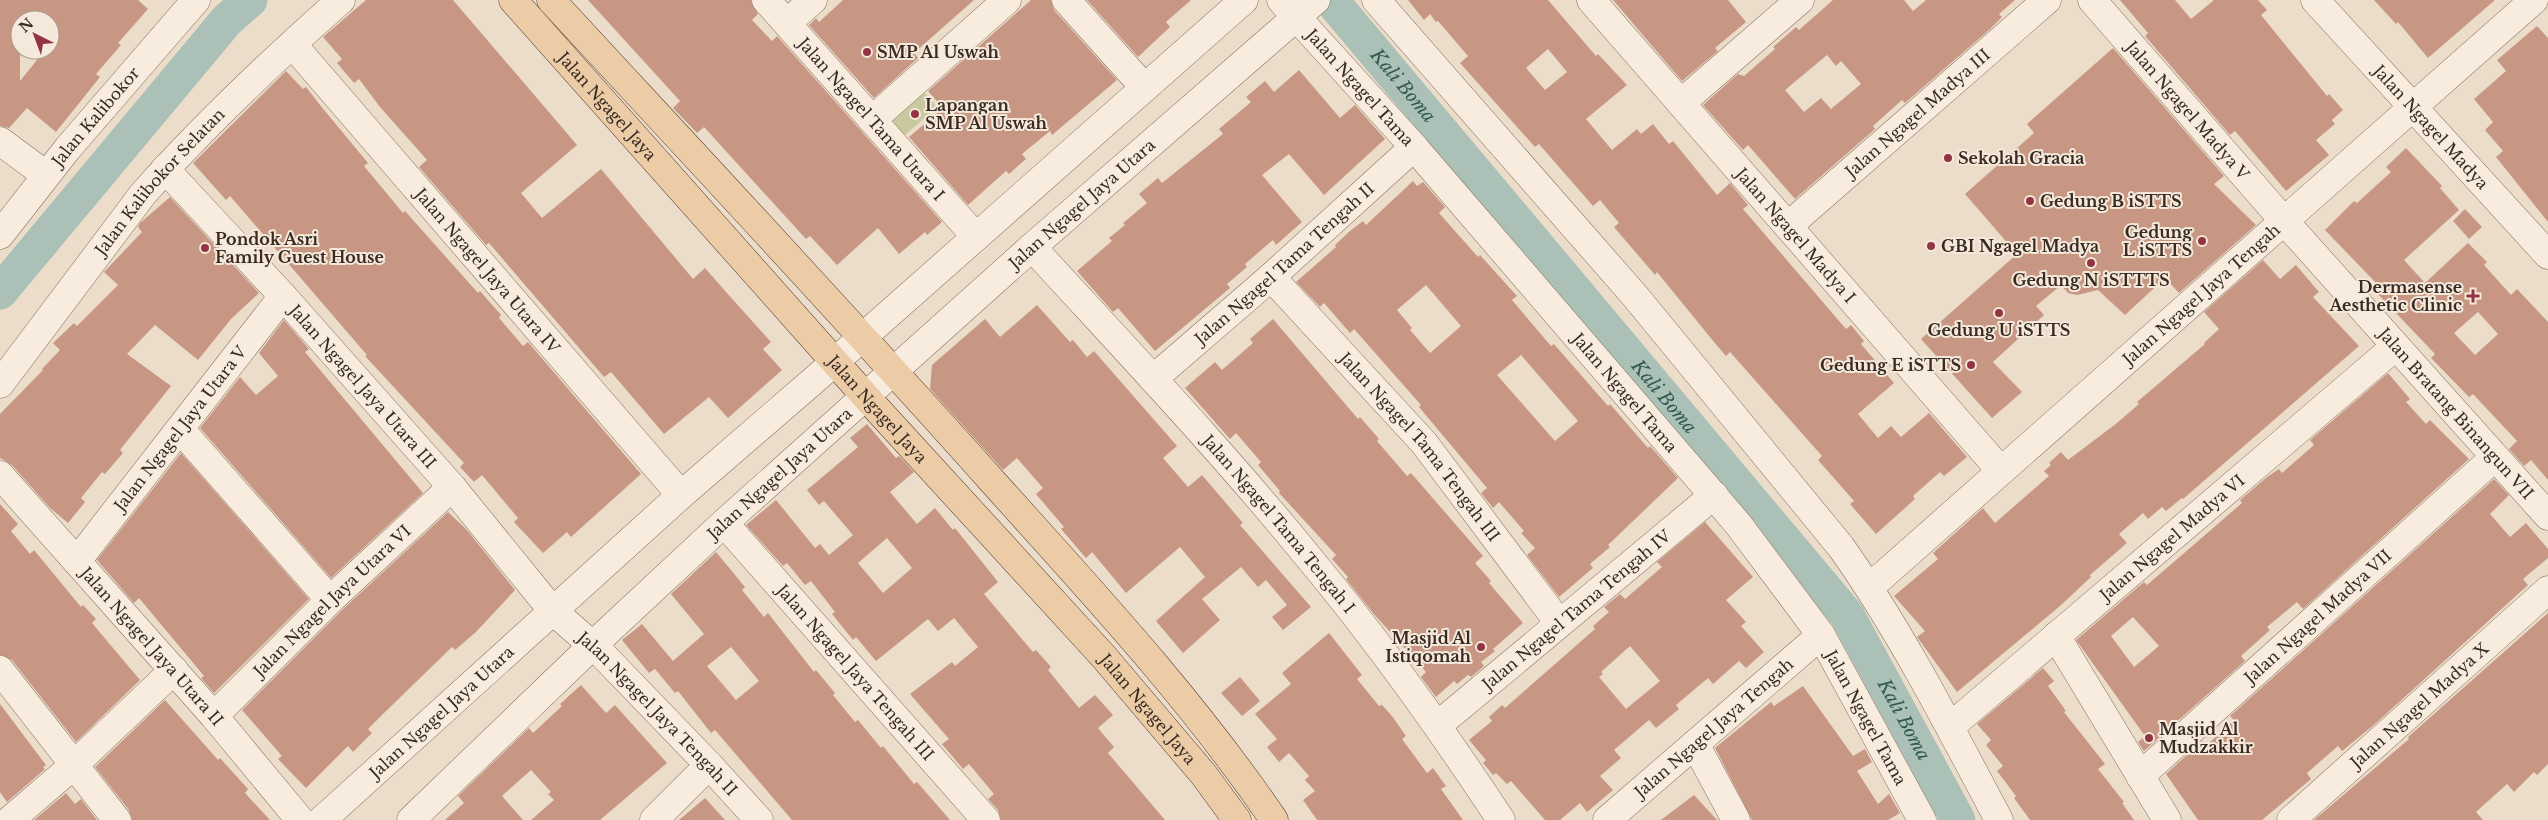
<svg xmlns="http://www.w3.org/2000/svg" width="2548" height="820" font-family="'Libre Baskerville',serif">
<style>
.green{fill:#c9c99f}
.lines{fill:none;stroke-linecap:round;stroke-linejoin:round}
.river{stroke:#abc1b7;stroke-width:35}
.building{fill:#c79784;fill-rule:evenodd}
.minor-casing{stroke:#877060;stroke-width:29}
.major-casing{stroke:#563f34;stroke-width:29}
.minor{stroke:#f7ecde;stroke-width:28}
.major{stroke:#ebcca7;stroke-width:28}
.poi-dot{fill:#923543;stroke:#f4e9da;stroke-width:2}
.labels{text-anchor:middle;stroke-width:4;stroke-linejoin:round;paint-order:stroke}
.poi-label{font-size:16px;font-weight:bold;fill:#392a22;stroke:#f4e9da;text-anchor:start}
.street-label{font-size:16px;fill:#392a22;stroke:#f4e9da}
.water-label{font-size:18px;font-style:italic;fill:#335850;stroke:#f4e9da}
</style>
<rect width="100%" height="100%" fill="#ecddcb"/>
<path class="green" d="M924 92 937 107 905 135 892 120Z"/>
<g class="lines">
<g class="river">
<path id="s1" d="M1331 0 1847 615 1958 820"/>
<path d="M0 292 227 20 250 0"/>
</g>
</g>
<path class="building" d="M0 0H138L148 9 118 43 121 45 96 74 100 77 56 132 27 108 9 128 0 126ZM20 20H50V50H45L20 81Z
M366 0H453L577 145 521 193 542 218 601 169 693 279 705 268 726 292 771 342 763 349 782 370 728 418 709 397 664 434 611 372 604 377 489 243 486 245 419 167 427 160 380 107 359 79 354 83 337 63 342 59 323 37Z
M588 0H751L758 14 752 20 772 41 777 36 942 222 927 235 925 232 899 254 878 228 837 265 810 236 806 239 704 127 697 133 673 108 680 101Z
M843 0H974L914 53 918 58 874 98 809 25 816 18 819 22Z
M1031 0H1051L1054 10 1117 80 1052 135 1050 131 1022 154 1026 159 1009 174 1006 171 968 205 909 137 943 108 928 91Z
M1087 0H1191L1166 22 1170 27 1138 57Z
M1408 0H1548L1596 56 1598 54 1627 85 1586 119 1612 150 1637 129 1641 134 1653 124 1669 144 1673 141 1717 195 1730 183 1748 205 1743 209 1846 329 1851 325 1864 341 1861 344 1894 383 1858 414 1878 438 1891 426 1901 437 1929 413 1967 457 1944 476 1940 472 1913 496 1915 499 1876 534 1850 504 1854 501 1818 460 1822 456 1730 352 1726 356 1714 342 1657 272 1655 275 1614 227 1619 223 1600 200 1593 206 1539 144 1535 147 1460 63 1468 56 1438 21 1436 22 1430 14 1424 20ZM1548 49 1567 72 1545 90 1526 68Z
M1613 0H1728L1746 22 1715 48 1718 51 1682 81Z
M1833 0H1904L1913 11 1926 0H2015L1999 14 2002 17 1989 30 1905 103 1902 100 1873 126 1875 129 1795 199 1748 145 1743 150 1703 105 1738 74 1744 76 1775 49 1773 47 1796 27 1799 30ZM1827 55 1836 66 1841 61 1861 84 1831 109 1821 98 1804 112 1785 90Z
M2120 0H2175L2191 19 2214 0H2258L2267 10 2261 15 2327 96 2329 94 2343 110 2332 120 2335 124 2316 140 2329 155 2286 191 2235 131 2230 135 2145 36 2148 33Z
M2374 0H2495L2428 58 2398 22 2396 24Z
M2537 26 2548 38V222L2496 157 2503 151 2485 130 2493 122 2474 99 2506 71 2497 60Z
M2113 48 2224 176 2214 184 2256 225 2179 293 2165 278 2125 315 2098 290 2077 295 2068 293 2061 285 2036 306 2044 315 1993 362 2022 392 1992 418 1921 339 2017 254 1965 194 2034 133 2027 124Z
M1299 70 1340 118 1355 105 1385 139 1324 195 1289 154 1262 175 1302 222 1276 245 1273 240 1245 264 1247 267 1227 284 1230 288 1155 351 1118 308 1113 312 1077 271 1112 241 1109 238 1125 225 1123 223 1147 203 1139 194 1158 178 1162 183 1223 134 1219 129 1251 102 1246 97 1265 81 1274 92Z
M286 71 303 89 306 87 320 105 368 163 364 166 403 213 405 211 478 293 480 291 501 315 499 318 523 346 528 342 641 474 571 537 567 532 543 553 514 522 518 518 482 475 474 482 460 467 464 463 365 356 367 355 230 196 226 200 193 163Z
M2406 148 2442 186 2440 188 2459 210 2404 260 2425 283 2468 243 2487 262 2484 265 2511 295 2517 289 2548 322V480L2531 460 2524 466 2509 449 2517 441 2473 394 2469 397 2431 358 2435 354 2373 289 2378 285 2325 230 2354 201 2357 203 2391 172 2386 167ZM2478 312 2498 334 2475 355 2454 333Z
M1413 181 1417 186 1423 182 1445 207 1439 213 1478 257 1480 255 1517 296 1512 300 1551 346 1554 344 1608 406 1610 404 1648 448 1650 446 1678 478 1608 545 1610 547 1590 564 1593 568 1559 597 1527 555 1535 548 1521 533 1524 531 1499 502 1493 508 1481 493 1487 488 1419 407 1421 405 1354 329 1350 333 1324 303 1320 307 1296 282 1336 247 1335 245 1350 231 1363 221 1366 225ZM1426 285 1461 326 1430 353 1410 330 1412 328 1397 310ZM1521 355 1578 421 1555 441 1497 375Z
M170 197 259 293 231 319 198 360 155 325 127 354 171 386 120 450 123 453 105 474 102 472 81 498 85 502 68 523 50 508 12 465 0 458V414L43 370 42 369 60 350 53 343 74 323 77 326 118 285 104 272 142 232 138 227 140 223Z
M2465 209 2482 227 2469 239 2453 221Z
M2263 260 2280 279 2296 265 2319 292 2313 297 2359 346 2183 499 2182 498 2166 511 2162 507 2148 519 2143 513 2119 534 2127 543 2090 575 2091 577 2060 606 1957 692 1917 637 1925 631 1894 596 1938 559 1933 553 1983 508 1995 523 2049 476 2044 471 2051 465 2049 463 2061 452 2068 460 2117 423 2139 404 2137 402 2205 344 2204 343 2219 329 2204 312Z
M1037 305 1070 342 1073 340 1087 357 1094 351 1177 446 1163 458 1188 487 1202 475 1243 523 1240 525 1311 607 1283 630 1272 617 1287 605 1266 580 1258 587 1241 567 1202 599 1220 620 1183 653 1156 621 1205 577 1180 547 1126 593 1092 552 1086 558 1061 529 1064 527 1036 494 1043 488 1017 458 1003 470 930 389 932 365 985 319 1000 337Z
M1273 319 1358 419 1360 417 1379 439 1377 441 1407 476 1411 473 1483 556 1475 563 1491 581 1489 583 1523 623 1493 649 1495 651 1481 662 1484 666 1471 677 1468 675 1457 684 1454 681 1436 697 1421 677 1426 672 1373 613 1346 579 1348 577 1332 559 1336 555 1279 493 1280 491 1258 465 1261 462 1236 433 1230 439 1185 388 1215 362 1222 370 1253 343 1250 339Z
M284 320 309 349 305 352 423 493 331 578 200 428 240 377 256 395 278 376 259 353Z
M2388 373 2410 399 2406 402 2426 424 2430 420 2469 459 2303 609 2297 602 2267 627 2270 630 2241 656 2245 661 2144 751 2138 742 2145 736 2076 640 2144 582 2147 585 2183 554 2242 503 2240 500 2267 477 2279 469 2282 473 2314 445 2310 440ZM2133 617 2159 646 2134 667 2111 636Z
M867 424 896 458 899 456 914 472 890 492 917 524 935 508 953 530 955 528 998 582 984 594 1033 652 1036 650 1051 667 1048 670 1079 708 1095 695 1113 715 1098 728 1114 747 1108 753 1165 820H1001L998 810 988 799 994 794 969 764 963 769 942 744 949 739 910 694 952 662 955 666 978 647 954 618 938 631 928 619 876 661 856 637 853 640 832 614 835 612 811 581 805 585 787 563 783 566 746 525 776 500 815 548 820 544 829 555 853 535 824 501 819 505 807 490 858 447 850 438ZM887 538 912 568 883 593 858 563Z
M181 453 309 599 214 693 201 678 204 676 139 598 134 603 97 560Z
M2494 479 2509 495 2490 514 2510 537 2526 523 2548 549V558L2523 579 2528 585 2375 724 2342 751 2338 746 2307 773 2311 779 2262 820H2198L2166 774 2202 741 2206 746 2234 720 2230 716Z
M0 504 18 524 11 531 30 554 34 550 81 607 83 605 96 619 92 623 140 680 76 742 12 660 0 655Z
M448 512 467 530 515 590 476 632 455 650 452 647 382 715 368 729 372 733 353 752 348 746 306 788 278 759 282 756 242 710 341 611Z
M1705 522 1753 577 1726 600 1746 622 1741 626 1764 652 1746 668 1739 661 1713 684 1708 678 1676 705 1679 709 1656 728 1649 720 1614 750 1621 758 1600 776 1613 790 1587 812 1580 803 1560 820H1545L1511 781 1507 784 1496 773 1493 775 1483 763 1486 760 1469 740 1492 721 1489 717 1502 705 1505 708 1595 629 1593 626 1609 612 1604 607 1620 594 1625 599 1662 567 1657 562ZM1630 646 1660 681 1626 709 1599 677 1603 674 1601 672Z
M716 552 745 587 742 590 764 617 768 613 814 672 816 670 835 693 833 695 855 722 858 720 881 748 883 746 914 784 917 782 950 820H792L715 730 711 733 678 691 675 693 655 669 649 673 622 640 642 624 673 661 704 634 671 594ZM731 647 759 681 736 700 707 666Z
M2548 613V764L2537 775 2534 772 2514 792 2507 784 2476 812 2483 820H2314L2409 739 2408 737Z
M1329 633 1362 675 1357 679 1379 706 1382 705 1392 716 1406 736 1402 739 1427 773 1433 768 1446 786 1441 789 1463 820H1317L1303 800 1315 791 1305 780 1309 776 1289 753 1279 762 1267 747 1277 739 1255 714 1291 684 1282 673Z
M2043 668 2054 681 2048 686 2066 711 2064 712 2105 764 2098 769 2124 802 2122 803 2134 820H2030L2014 798 2016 796 1997 771 2003 766 1986 745 1991 740 1977 724Z
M1240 677 1260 701 1242 716 1221 693Z
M581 685 606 713 615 705 667 763 600 820H531L554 800 548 794 551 792 531 770 502 796 523 820H445L464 803 458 796 529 728 533 733 562 706 560 704Z
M1803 686 1853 756 1865 749 1872 762 1857 771 1878 804 1889 794 1900 813 1888 820H1752L1715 748 1771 702 1774 706Z
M165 700 218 760 220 758 248 789 245 793 270 820H132L129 810 95 767Z
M0 704 46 765 43 767 45 769 7 802 0 792Z
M66 793 75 804 81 799 97 820H34Z
M1694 795 1717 820H1661Z
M705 798 725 820H679Z"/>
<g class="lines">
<g class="minor-casing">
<g id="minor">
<path id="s2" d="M766 0 976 237"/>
<path d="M1066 0 1144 87"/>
<path id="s3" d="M1281 0 1414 147 1738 524 1821 635 1922 820"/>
<path d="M1376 0 1635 296 1841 547C1902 633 1950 728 1999 820"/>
<path id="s4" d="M1591 0 2001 471"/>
<path id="s5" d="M2092 0 2270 205 2548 516"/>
<path id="s6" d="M2315 0 2548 255"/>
<path d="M787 23 813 0"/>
<path id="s7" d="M293 45 681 495"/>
<path d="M1681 103 1800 0"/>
<path d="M872 120 1007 0"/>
<path d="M0 141 46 175"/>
<path id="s8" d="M165 169 283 296 452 487 552 610 600 652 709 765 759 820"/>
<path id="s9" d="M1788 226 2047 0"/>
<path id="s10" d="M0 235 68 148 196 0"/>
<path id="s11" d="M1032 247C1127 351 1225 454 1314 564 1381 645 1443 732 1501 820"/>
<path id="s12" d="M1271 277 1424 443 1559 623"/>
<path id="s13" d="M1153 379 1271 277 1414 147"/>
<path id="s14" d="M0 384 143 194C204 125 272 61 341 0"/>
<path d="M180 429 330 600"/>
<path id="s15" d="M0 475 214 716 300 820"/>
<path id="s16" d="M724 523 986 820"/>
<path id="s17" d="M77 561 283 296"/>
<path id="s18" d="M1870 587 2534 0"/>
<path d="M2056 636 2167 820"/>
<path d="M0 670 117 820"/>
<path id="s19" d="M214 716 330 600 452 487"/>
<path id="s20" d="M1438 725 1714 495"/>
<path id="s21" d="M1950 727 2396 346"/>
<path d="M1695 744 1736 820"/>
<path id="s22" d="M2140 776 2495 457"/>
<path d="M10 820 74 765 174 670"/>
<path id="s23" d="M322 820 681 495 813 381 1244 0"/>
<path id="s24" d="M411 820 593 645 724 523 1032 247 1316 0"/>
<path d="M654 820 709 765"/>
<path id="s25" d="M1607 820 1821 635"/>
<path id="s26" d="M2291 820 2548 590"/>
</g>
</g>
<g class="major-casing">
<g id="major">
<path id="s27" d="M513 0 866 397 1104 657 1204 775 1237 820"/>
<path d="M551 0C699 160 848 319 993 482 1091 591 1191 698 1274 820"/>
</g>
</g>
<use href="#minor" class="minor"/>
<use href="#major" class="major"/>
</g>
<g class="poi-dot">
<circle cx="867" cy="52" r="5"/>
<circle cx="915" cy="114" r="5"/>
<circle cx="1948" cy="158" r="5"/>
<circle cx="2030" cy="201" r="5"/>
<circle cx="2202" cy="241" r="5"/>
<circle cx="1931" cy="246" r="5"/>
<circle cx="205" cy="248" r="5"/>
<circle cx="2091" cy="263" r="5"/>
<path d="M2470.5 288.5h5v5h5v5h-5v5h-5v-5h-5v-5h5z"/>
<circle cx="1999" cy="313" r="5"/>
<circle cx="1971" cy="365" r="5"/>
<circle cx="1481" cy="647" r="5"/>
<circle cx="2149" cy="738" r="5"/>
</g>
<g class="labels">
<g class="poi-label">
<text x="877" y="58">SMP Al Uswah</text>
<text x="925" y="111">Lapangan<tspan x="925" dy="18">SMP Al Uswah</tspan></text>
<text x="1958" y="164">Sekolah Gracia</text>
<text x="2040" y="207">Gedung B iSTTS</text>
<text x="2192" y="238" text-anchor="end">Gedung<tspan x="2192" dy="18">L iSTTS</tspan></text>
<text x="215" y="245">Pondok Asri<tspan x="215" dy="18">Family Guest House</tspan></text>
<text x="1941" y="252">GBI Ngagel Madya</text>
<text x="2091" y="286" text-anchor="middle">Gedung N iSTTTS</text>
<text x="2462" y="293" text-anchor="end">Dermasense<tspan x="2462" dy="18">Aesthetic Clinic</tspan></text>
<text x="1999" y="336" text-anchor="middle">Gedung U iSTTS</text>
<text x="1961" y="371" text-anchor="end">Gedung E iSTTS</text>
<text x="1471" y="644" text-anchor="end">Masjid Al<tspan x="1471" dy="18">Istiqomah</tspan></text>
<text x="2159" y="735">Masjid Al<tspan x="2159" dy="18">Mudzakkir</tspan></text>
</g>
<g class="street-label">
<text dy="6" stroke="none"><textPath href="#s3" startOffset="118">Jalan Ngagel Tama</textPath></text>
<text dy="6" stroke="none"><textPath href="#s27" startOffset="142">Jalan Ngagel Jaya</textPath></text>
<text dy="6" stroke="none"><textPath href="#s5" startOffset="146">Jalan Ngagel Madya V</textPath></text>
<text dy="6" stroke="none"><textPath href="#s9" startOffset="172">Jalan Ngagel Madya III</textPath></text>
<text dy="6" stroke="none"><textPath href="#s10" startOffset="152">Jalan Kalibokor</textPath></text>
<text dy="6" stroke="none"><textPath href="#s2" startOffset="159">Jalan Ngagel Tama Utara I</textPath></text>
<text dy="6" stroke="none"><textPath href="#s6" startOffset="172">Jalan Ngagel Madya</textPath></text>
<text dy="6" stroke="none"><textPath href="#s14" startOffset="258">Jalan Kalibokor Selatan</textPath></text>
<text dy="6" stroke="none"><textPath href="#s24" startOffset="911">Jalan Ngagel Jaya Utara</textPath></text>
<text dy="6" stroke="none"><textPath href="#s4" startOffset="312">Jalan Ngagel Madya I</textPath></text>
<text dy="6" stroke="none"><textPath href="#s13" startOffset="175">Jalan Ngagel Tama Tengah II</textPath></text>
<text dy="6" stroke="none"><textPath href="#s7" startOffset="298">Jalan Ngagel Jaya Utara IV</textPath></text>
<text dy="6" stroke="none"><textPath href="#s18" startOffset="442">Jalan Ngagel Jaya Tengah</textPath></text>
<text dy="6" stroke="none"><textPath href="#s8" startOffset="294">Jalan Ngagel Jaya Utara III</textPath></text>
<text dy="6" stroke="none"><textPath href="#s3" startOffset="522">Jalan Ngagel Tama</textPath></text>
<text dy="6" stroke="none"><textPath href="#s27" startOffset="548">Jalan Ngagel Jaya</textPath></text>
<text dy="6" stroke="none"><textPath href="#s5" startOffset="551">Jalan Bratang Binangun VII</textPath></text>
<text dy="6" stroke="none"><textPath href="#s17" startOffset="168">Jalan Ngagel Jaya Utara V</textPath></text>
<text dy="6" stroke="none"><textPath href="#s12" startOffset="226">Jalan Ngagel Tama Tengah III</textPath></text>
<text dy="6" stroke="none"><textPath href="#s24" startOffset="506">Jalan Ngagel Jaya Utara</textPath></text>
<text dy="6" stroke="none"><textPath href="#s11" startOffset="371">Jalan Ngagel Tama Tengah I</textPath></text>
<text dy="6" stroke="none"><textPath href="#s21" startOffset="292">Jalan Ngagel Madya VI</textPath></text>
<text dy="6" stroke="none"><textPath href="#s19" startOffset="165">Jalan Ngagel Jaya Utara VI</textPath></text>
<text dy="6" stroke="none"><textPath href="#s20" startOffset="180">Jalan Ngagel Tama Tengah IV</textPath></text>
<text dy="6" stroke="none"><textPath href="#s22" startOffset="239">Jalan Ngagel Madya VII</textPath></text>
<text dy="6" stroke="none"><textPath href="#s15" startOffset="229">Jalan Ngagel Jaya Utara II</textPath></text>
<text dy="6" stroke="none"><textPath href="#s16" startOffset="199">Jalan Ngagel Jaya Tengah III</textPath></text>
<text dy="6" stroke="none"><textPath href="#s26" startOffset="172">Jalan Ngagel Madya X</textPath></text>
<text dy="6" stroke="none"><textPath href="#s27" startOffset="952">Jalan Ngagel Jaya</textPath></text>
<text dy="6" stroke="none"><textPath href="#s23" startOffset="161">Jalan Ngagel Jaya Utara</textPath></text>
<text dy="6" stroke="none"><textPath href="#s8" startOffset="735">Jalan Ngagel Jaya Tengah II</textPath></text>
<text dy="6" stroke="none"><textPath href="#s3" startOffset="928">Jalan Ngagel Tama</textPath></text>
<text dy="6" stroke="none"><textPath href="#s25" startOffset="141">Jalan Ngagel Jaya Tengah</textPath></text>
</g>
<g class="water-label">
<text dy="6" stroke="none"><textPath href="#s1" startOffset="112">Kali Boma</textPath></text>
<text dy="6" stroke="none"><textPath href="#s1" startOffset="518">Kali Boma</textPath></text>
<text dy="6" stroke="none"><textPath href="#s1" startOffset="922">Kali Boma</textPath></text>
</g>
</g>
<g transform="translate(35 35) rotate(318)"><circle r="24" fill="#f4e9da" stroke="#a99d90"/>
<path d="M0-4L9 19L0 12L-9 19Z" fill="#923543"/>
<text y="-8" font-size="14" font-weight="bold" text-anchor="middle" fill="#392a22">N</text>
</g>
</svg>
